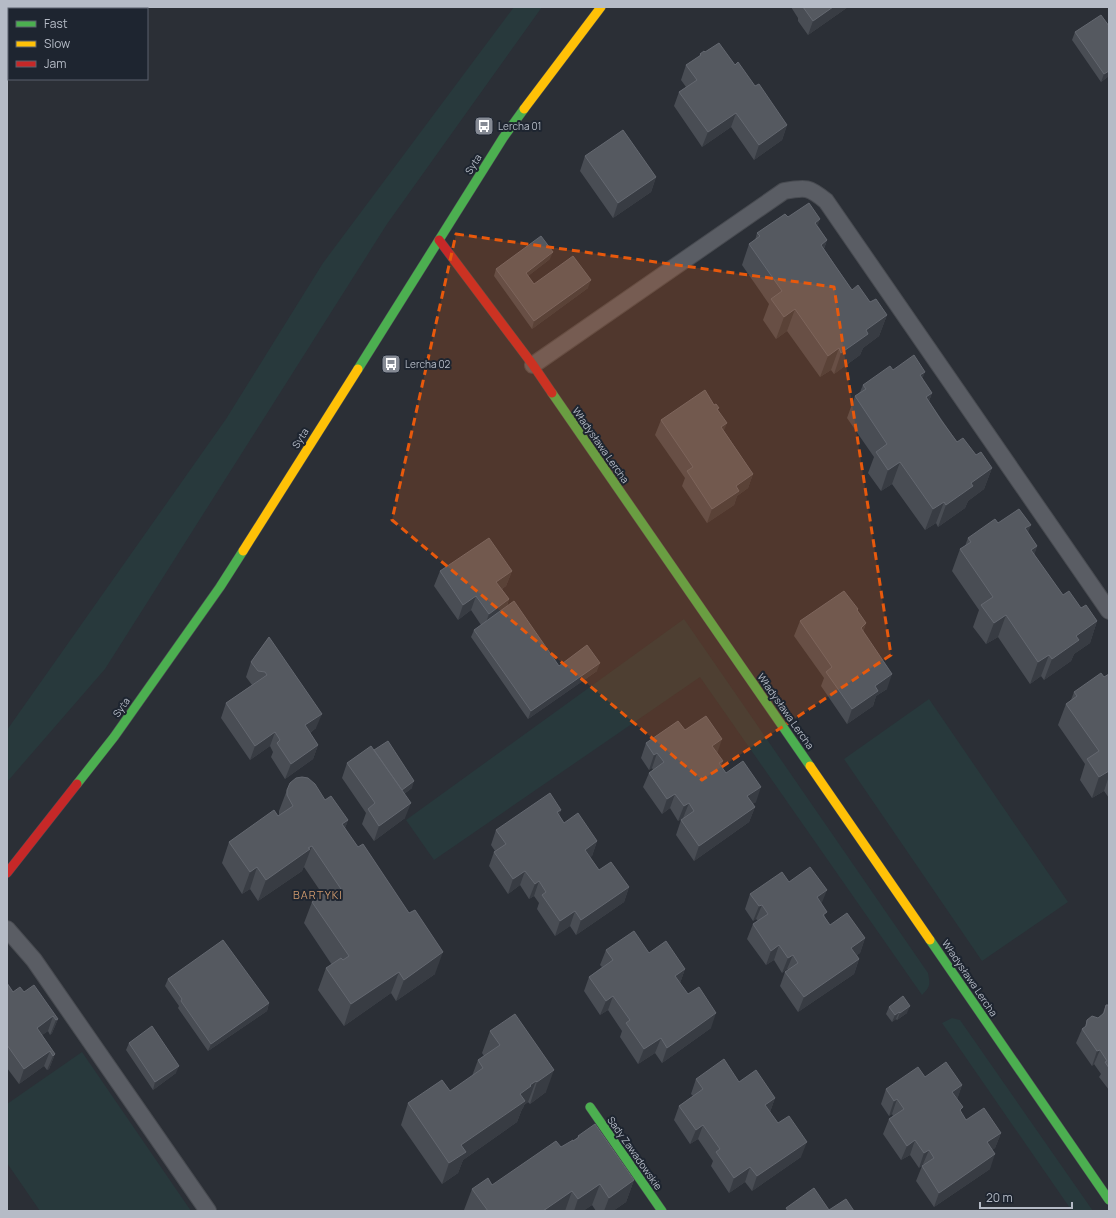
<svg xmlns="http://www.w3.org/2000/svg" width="1116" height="1218" font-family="Manrope,sans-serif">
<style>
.green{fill:#28393c}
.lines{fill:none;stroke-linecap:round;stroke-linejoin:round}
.lane-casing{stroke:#484b51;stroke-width:18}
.fast-casing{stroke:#484b51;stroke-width:10}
.slow-casing{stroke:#484b51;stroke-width:10}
.jam-casing{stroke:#484b51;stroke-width:10}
.lane{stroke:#5a5d64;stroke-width:16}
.fast{stroke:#4caf50;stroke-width:9}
.slow{stroke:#ffc107;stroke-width:9}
.jam{stroke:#c62828;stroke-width:9}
.wall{fill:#494d54}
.shaded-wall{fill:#383c43}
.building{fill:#555960;stroke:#646870}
.marked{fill:#e8590c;fill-opacity:0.2;stroke:#e8590c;stroke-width:3;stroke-dasharray:8 5;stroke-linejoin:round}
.labels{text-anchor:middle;stroke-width:4;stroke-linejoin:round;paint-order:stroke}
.poi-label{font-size:10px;fill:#b5bbc6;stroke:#1e2530;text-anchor:start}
.street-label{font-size:10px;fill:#b5bbc6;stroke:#1e2530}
.neighbourhood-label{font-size:11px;letter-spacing:1px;fill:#cb976c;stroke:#1e2530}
</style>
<rect width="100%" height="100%" fill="#2b2f36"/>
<path class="green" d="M514 7H542L387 224 105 669 7 782V730L226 419 323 263Z
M684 619 928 973C930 984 931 986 922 995L700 677 434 860 406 820Z
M929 699 1068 902 982 961 844 759Z
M952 1018 960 1020 1093 1211H1072L942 1023Z
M82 1052 191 1211H40L7 1163V1104Z"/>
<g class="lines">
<g class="lane-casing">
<path id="lane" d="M533 365 784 191C806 187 809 187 826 201L1109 611
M7 929 34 960 208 1211"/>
</g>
<g class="fast-casing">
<path id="fast" d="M358 369 503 138 524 109
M552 393 810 766
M77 784 114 737 220 587 243 551
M930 940 1109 1200
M590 1107 662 1211"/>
</g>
<g class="slow-casing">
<path id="slow" d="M524 109 601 7
M243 551 358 369
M810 766 930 940"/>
</g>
<g class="jam-casing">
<path id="jam" d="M439 240 533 365 552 393
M7 873 77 784"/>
</g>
<use href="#lane" class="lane"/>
<use href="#fast" class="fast"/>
<use href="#slow" class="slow"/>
<use href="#jam" class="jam"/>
</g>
<path class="wall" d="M791 7H848L808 35 798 21V18Z
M1109 26V76L1101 82 1072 40 1075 32Z
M705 52 735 65 755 86 787 125 782 140 754 160 731 127 702 147 674 106 679 92 686 87 681 80 686 65 699 57 700 54Z
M585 156 656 177 651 192 613 218 580 171Z
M788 217 818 226 827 240 824 249 852 290 887 315 879 336 863 348 860 355 834 374 831 370 820 377 787 331 776 339 763 320 769 304 742 265 749 244 755 240 757 233Z
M550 259 528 276 534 284 588 288 532 329 494 276 496 269Z
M893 370 922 379 932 393 929 401 957 442 992 468 984 489 968 501 965 508 938 527 936 523 925 530 892 484 881 491 868 473 874 457 847 418 855 396 860 392 863 385Z
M718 410 724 431 753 474 748 488 737 496 734 505 707 523 682 486 685 478 655 435 661 420Z
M998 523 1028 532 1037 546 1034 555 1063 595 1097 621 1090 643 1074 654 1071 661 1044 680 1041 676 1030 684 998 637 986 644 973 627 979 610 952 571 960 549 965 546 968 538Z
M440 571H512L506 586 502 589 509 599 507 606 559 666 597 671 528 719 471 637 474 630 481 625 471 610 458 620 434 586Z
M857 610 866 623 863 632 887 689 876 696 873 706 847 724 821 686 824 678 794 636 800 621Z
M269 637 316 728 310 733 318 745 313 759 285 779 271 757 273 752 270 746 250 760 221 718 226 703 252 685 246 677 251 662Z
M1109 674V798L1104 791 1092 798 1080 780 1085 764 1058 725 1066 704 1071 700 1074 692 1104 677Z
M685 730 717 753 723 761 721 766 726 773 756 802 752 804 755 807 749 822 694 861 676 835 681 820 684 819 683 818 678 821 670 808 662 814 643 787 649 773 653 770 652 768 649 770 641 758 646 743Z
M374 750 412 788 404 794 405 818 374 841 362 824 366 813 342 778 347 763Z
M287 790 325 800 348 820 345 828 435 974 396 1001 391 993 344 1026 318 990 326 968 332 965 304 923 312 902 323 895 304 867 303 868 302 871 258 901 250 889 242 894 222 863 229 842 279 815V811Z
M561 810 559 815 564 823 597 841 592 856 590 857 599 870 629 887 624 902 576 935 570 926 555 936 537 909 539 903 534 896 529 899 520 885 508 894 489 866 494 852 495 851 491 845 496 830Z
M789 882 821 904 825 917 830 925 865 938 860 953 857 955 859 959 854 974 798 1012 780 986 785 972 788 970 787 969 782 973 774 960 766 965 747 939 753 924 758 921 756 919 753 921 745 909 750 894Z
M606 950 649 953 685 969 680 983 711 1028 662 1063 655 1053 638 1064 620 1037 622 1031 608 1010 600 1015 584 991 589 977 602 967 600 965Z
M168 979 269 1003 267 1011 208 1051 178 1008 179 1006 165 986Z
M7 983 13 992H24L58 1019 52 1033 50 1035 48 1031 42 1035 55 1054 49 1069 47 1070 44 1066 19 1084 7 1068Z
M1106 1005H1109V1090L1099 1077 1101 1074 1094 1064 1092 1066 1076 1043 1082 1029 1085 1027 1087 1020 1098 1018 1102 1015Z
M889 1007 907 1013 897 1020 896 1019 892 1022 886 1014Z
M490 1031 546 1092 530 1104 528 1102 524 1105 523 1108 522 1109 517 1122 463 1160 458 1173 442 1184 401 1125 408 1103 450 1091 472 1076 478 1060 484 1056 482 1053Z
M129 1043 176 1073 153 1090 126 1050Z
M925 1077 962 1085 957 1099 961 1112 966 1120 1001 1133 995 1148 992 1150 990 1169 934 1207 916 1181 922 1166 924 1165 923 1164 919 1168 910 1155 901 1160 883 1134 889 1119 893 1116 892 1114 889 1116 881 1104 886 1089Z
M696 1079 739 1082 775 1098 770 1112 801 1157 752 1191 745 1182 729 1193 711 1166 713 1161 698 1139 690 1144 674 1120 679 1106 693 1096 691 1094Z
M578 1136 634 1180 626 1202 613 1211H596L592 1205 583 1211H465L464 1210 472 1189 492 1185 573 1141 577 1138Z"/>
<path class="shaded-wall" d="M833 7H848L808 35 813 21Z
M1109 71V76L1101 82 1104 74Z
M736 113 731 127 702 147 708 132Z
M787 125 782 140 754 160 759 145Z
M656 177 651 192 613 218 618 203Z
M820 219 813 240 815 223Z
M827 240 819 262 821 245Z
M553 252 550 259 523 280 526 273Z
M591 280 588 288 532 329 534 321Z
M795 309 787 331 776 339 784 317Z
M887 315 879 336 863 348 860 355 834 374 841 353 866 330Z
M839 348 831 370 820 377 828 356Z
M925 372 917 393 920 375Z
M932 393 924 414 926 397Z
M727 423 721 438V427Z
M900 462 892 484 881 491 888 470Z
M992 468 984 489 968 501 965 508 938 527 946 505 971 483Z
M753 474 748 488 737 496 734 505 707 523 712 509 736 486Z
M944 502 936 523 925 530 933 509Z
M1031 525 1023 546 1025 528Z
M1037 546 1030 567 1031 550Z
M512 571 506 586 491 596 496 582Z
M476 596 471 610 458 620 463 605Z
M509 599 504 614 484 628 489 614Z
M1006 615 998 637 986 644 994 623Z
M1097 621 1090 643 1074 654 1071 661 1044 680 1052 659 1076 636Z
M866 623 861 638V628Z
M1049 655 1041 676 1030 684 1038 662Z
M600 663 597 671 528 719 531 711Z
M892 674 887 689 876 696 873 706 847 724 852 709 875 686Z
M322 714 316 728 300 740 305 725Z
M275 732 270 746 250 760 255 746Z
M722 739 717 754 712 746Z
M318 745 313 759 285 779 291 764Z
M657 753 652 768 649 770 654 755Z
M1109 771V776L1104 791 1092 798 1099 777Z
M414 781 412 788 394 801 396 794Z
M761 787 756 802 742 811 747 796Z
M675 794 670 808 662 814 667 799Z
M411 803 405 818 374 841 379 826Z
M689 803 683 818 678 821 684 806Z
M755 807 749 822 694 861 699 846Z
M561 810 556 824 557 812Z
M348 820 340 842 342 824Z
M597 841 592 856 579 864 585 850Z
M312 846 304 867 303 868 302 871 258 901 266 880Z
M257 867 250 889 242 894 250 872Z
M525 871 520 885 508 894 513 879Z
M539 881 534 896 529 899 535 884Z
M629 887 624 902 576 935 581 920Z
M827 890 821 905 817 897Z
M762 905 756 919 753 921 759 906Z
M575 911 570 926 555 936 560 921Z
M865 938 860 953 846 962 851 948Z
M779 945 774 960 766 965 771 951Z
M443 952 435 974 396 1001 404 980Z
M793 955 787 969 782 973 788 958Z
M859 959 854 974 798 1012 804 997Z
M685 969 680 983 675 976Z
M399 972 391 993 344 1026 351 1004Z
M613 996 608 1010 600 1015 606 1001Z
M269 1003 267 1011 208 1051 211 1044Z
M910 1006 907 1013 897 1020 900 1013Z
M899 1012 896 1019 892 1022 895 1015Z
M716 1013 711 1028 662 1063 667 1048Z
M53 1016 48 1031 32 1042 37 1028Z
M58 1019 52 1033 50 1035 56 1020Z
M661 1038 655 1053 638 1064 644 1049Z
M1100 1050 1094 1064 1092 1066 1097 1051Z
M50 1051 44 1066 19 1084 24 1069Z
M55 1054 49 1069 47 1070 53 1056Z
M179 1066 176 1073 153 1090 155 1082Z
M554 1070 546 1092 530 1104 537 1082Z
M536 1081 528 1102 524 1105 523 1108 522 1109 517 1122 463 1160 458 1173 442 1184 449 1163 461 1145 530 1085Z
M962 1085 957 1100 952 1092Z
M775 1098 770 1112 765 1105Z
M897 1099 892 1114 889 1116 894 1101Z
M703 1125 698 1139 690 1144 696 1130Z
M1001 1133 995 1148 982 1157 987 1142Z
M915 1140 910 1155 901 1160 907 1146Z
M807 1142 801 1157 752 1191 757 1176Z
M929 1150 923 1164 919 1168 924 1153Z
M995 1154 990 1169 934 1207 939 1193Z
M750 1167 745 1182 729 1193 734 1178Z
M634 1180 626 1202 613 1211H604L609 1198Z
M600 1184 592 1205 583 1211H574L578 1199Z
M572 1191 565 1211H543Z"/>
<path class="building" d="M803 7H833L813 21Z
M1101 15 1109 26V71L1104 74 1075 32Z
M719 43 735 65 738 62 755 86 759 84 787 125 759 145 736 113 708 132 679 92 697 80 686 65 701 55 700 54 704 51 705 52Z
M623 130 656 177 618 203 585 156Z
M809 203 820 219 815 223 827 240 821 245 836 267 852 290 858 285 870 302 876 299 887 315 866 330 868 334 841 353 839 348 828 356 795 309 784 317 771 299 782 291 749 244 760 236 757 233 785 214 788 217Z
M541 236 553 252 526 273 534 284 573 256 591 280 534 321 496 269Z
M914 355 925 372 920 375 932 393 926 397 941 420 957 442 963 438 976 455 981 452 992 468 971 483 973 486 946 505 944 502 933 509 900 462 888 470 876 452 887 444 855 396 866 389 863 385 890 366 893 370Z
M705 390 714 405 716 404 719 408 717 409 727 423 721 427 753 474 736 486 739 491 712 509 687 471 693 467 661 420Z
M1019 509 1031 525 1025 528 1037 546 1031 550 1063 595 1069 591 1081 608 1086 605 1097 621 1076 636 1079 640 1052 659 1049 655 1038 662 1006 615 994 623 981 605 993 597 960 549 971 542 968 538 995 519 998 523Z
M489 538 512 571 496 582 509 599 489 614 476 596 463 605 440 571Z
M844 591 858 609 857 610 866 623 861 628 892 674 875 686 878 691 852 709 826 672 832 667 800 621Z
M514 601 559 666 587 645 600 663 531 711 474 630Z
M269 637 322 714 305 725 318 745 291 764 277 743 280 740 275 732 255 746 226 703 267 675 265 672 258 671 251 662Z
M1101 673 1104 677 1109 674V771L1099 777 1087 759 1099 751 1066 704 1077 696 1074 692Z
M706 716 722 739 712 746 723 761 719 763 726 773 743 761 761 787 747 796 755 807 699 846 681 820 694 811 689 803 684 806 675 794 667 799 649 773 664 762 657 753 654 755 646 743 678 721 685 730Z
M388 741 414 781 402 790 374 750Z
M371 746 411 803 379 826 368 809 375 803 347 763Z
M302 777 308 778 315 784 325 800 331 796 348 820 342 824 358 847 363 844 409 913 415 910 443 952 404 980 399 972 351 1004 326 968 341 958 343 960 349 956 312 902 328 891 332 892 334 894 341 889 312 846 308 848 310 849 266 880 257 867 250 872 229 842 274 810 278 816 293 806 287 795V790L290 783 296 778Z
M550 793 561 810 557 812 564 823 578 813 597 841 585 850 599 870 611 862 629 887 581 920 575 911 560 921 542 895 546 892 539 881 535 884 525 871 513 879 494 852 506 844 496 830Z
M810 867 827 890 817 897 827 912 823 915 830 925 847 913 865 938 851 948 859 959 804 997 785 972 798 963 793 955 788 958 779 945 771 951 753 924 768 914 762 905 759 906 750 894 782 872 789 882Z
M634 931 649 953 666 941 685 969 675 976 688 994 699 987 716 1013 667 1048 661 1038 644 1049 626 1023 630 1020 613 996 606 1001 589 977 613 960 606 950Z
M223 940 269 1003 211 1044 181 1001 182 999 168 979Z
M7 983 13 992 20 987 24 992 34 985 58 1019 56 1020 53 1016 37 1028 55 1054 53 1056 50 1051 24 1069 7 1045Z
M903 996 910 1006 900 1013 899 1012 895 1015 889 1007Z
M1106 1005H1109V1068L1105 1062 1107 1061 1100 1050 1097 1051 1082 1029 1086 1026 1087 1020 1092 1016 1098 1018 1104 1013Z
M515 1014 554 1070 537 1082 536 1081 530 1085 531 1086 520 1094 525 1101 461 1145 466 1152 449 1163 408 1103 442 1080 450 1091 483 1068 478 1060 500 1045 490 1031Z
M152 1026 179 1066 155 1082 129 1043Z
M724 1059 739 1082 756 1070 775 1098 765 1105 778 1123 789 1116 807 1142 757 1176 750 1167 734 1178 716 1152 720 1149 703 1125 696 1130 679 1106 703 1089 696 1079Z
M946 1062 962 1085 952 1092 963 1107 960 1110 966 1120 984 1108 1001 1133 987 1142 995 1154 939 1193 922 1166 934 1158 929 1150 924 1153 915 1140 907 1146 889 1119 904 1109 897 1099 894 1101 886 1089 918 1067 925 1077Z
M595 1124 634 1180 609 1198 600 1184 578 1199 572 1191 543 1211H488L472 1189 488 1178 492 1185 556 1141 561 1147 573 1140V1141L579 1137 578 1136Z
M814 1188 829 1210 846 1199 854 1211H788L786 1208Z"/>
<path class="marked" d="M456 234 834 287 891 655 702 780 392 520Z"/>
<defs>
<g id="bus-square" transform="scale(1)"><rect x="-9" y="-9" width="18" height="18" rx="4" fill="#858a94" stroke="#1e2530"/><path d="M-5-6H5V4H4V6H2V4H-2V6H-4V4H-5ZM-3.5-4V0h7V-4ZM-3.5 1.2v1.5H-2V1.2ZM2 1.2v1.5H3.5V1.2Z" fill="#fff"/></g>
</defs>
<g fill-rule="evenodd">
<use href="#bus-square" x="484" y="126"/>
<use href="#bus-square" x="391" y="364"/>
</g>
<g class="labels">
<g class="poi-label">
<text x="498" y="130">Lercha 01</text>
<text x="405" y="368">Lercha 02</text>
</g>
<g class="street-label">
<text transform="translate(473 164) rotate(-58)" y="4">Syta</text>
<text transform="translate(300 438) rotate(-58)" y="4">Syta</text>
<text transform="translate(601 445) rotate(55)" y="4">Władysława Lercha</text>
<text transform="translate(121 707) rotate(-55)" y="4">Syta</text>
<text transform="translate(786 711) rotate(55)" y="4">Władysława Lercha</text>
<text transform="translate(970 978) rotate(56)" y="4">Władysława Lercha</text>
<text transform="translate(635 1153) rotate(55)" y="4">Sady Zawadowskie</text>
</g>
<g class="neighbourhood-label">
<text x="318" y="899">BARTYKI</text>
</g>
</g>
<rect width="1116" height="1218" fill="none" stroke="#b5bbc6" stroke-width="16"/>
<rect x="8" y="8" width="140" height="72" fill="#1e2530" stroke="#5a616c"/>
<rect x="16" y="21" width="20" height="6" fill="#4caf50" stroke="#5a616c"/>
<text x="44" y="28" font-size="12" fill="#b5bbc6">Fast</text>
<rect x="16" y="41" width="20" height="6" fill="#ffc107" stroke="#5a616c"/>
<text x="44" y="48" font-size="12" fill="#b5bbc6">Slow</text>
<rect x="16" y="61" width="20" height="6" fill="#c62828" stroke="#5a616c"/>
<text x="44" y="68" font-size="12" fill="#b5bbc6">Jam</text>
<path d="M980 1202v6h92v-6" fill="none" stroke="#b5bbc6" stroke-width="2"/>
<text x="986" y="1202" font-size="12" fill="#b5bbc6" stroke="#1e2530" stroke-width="3" paint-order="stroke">20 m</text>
</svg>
